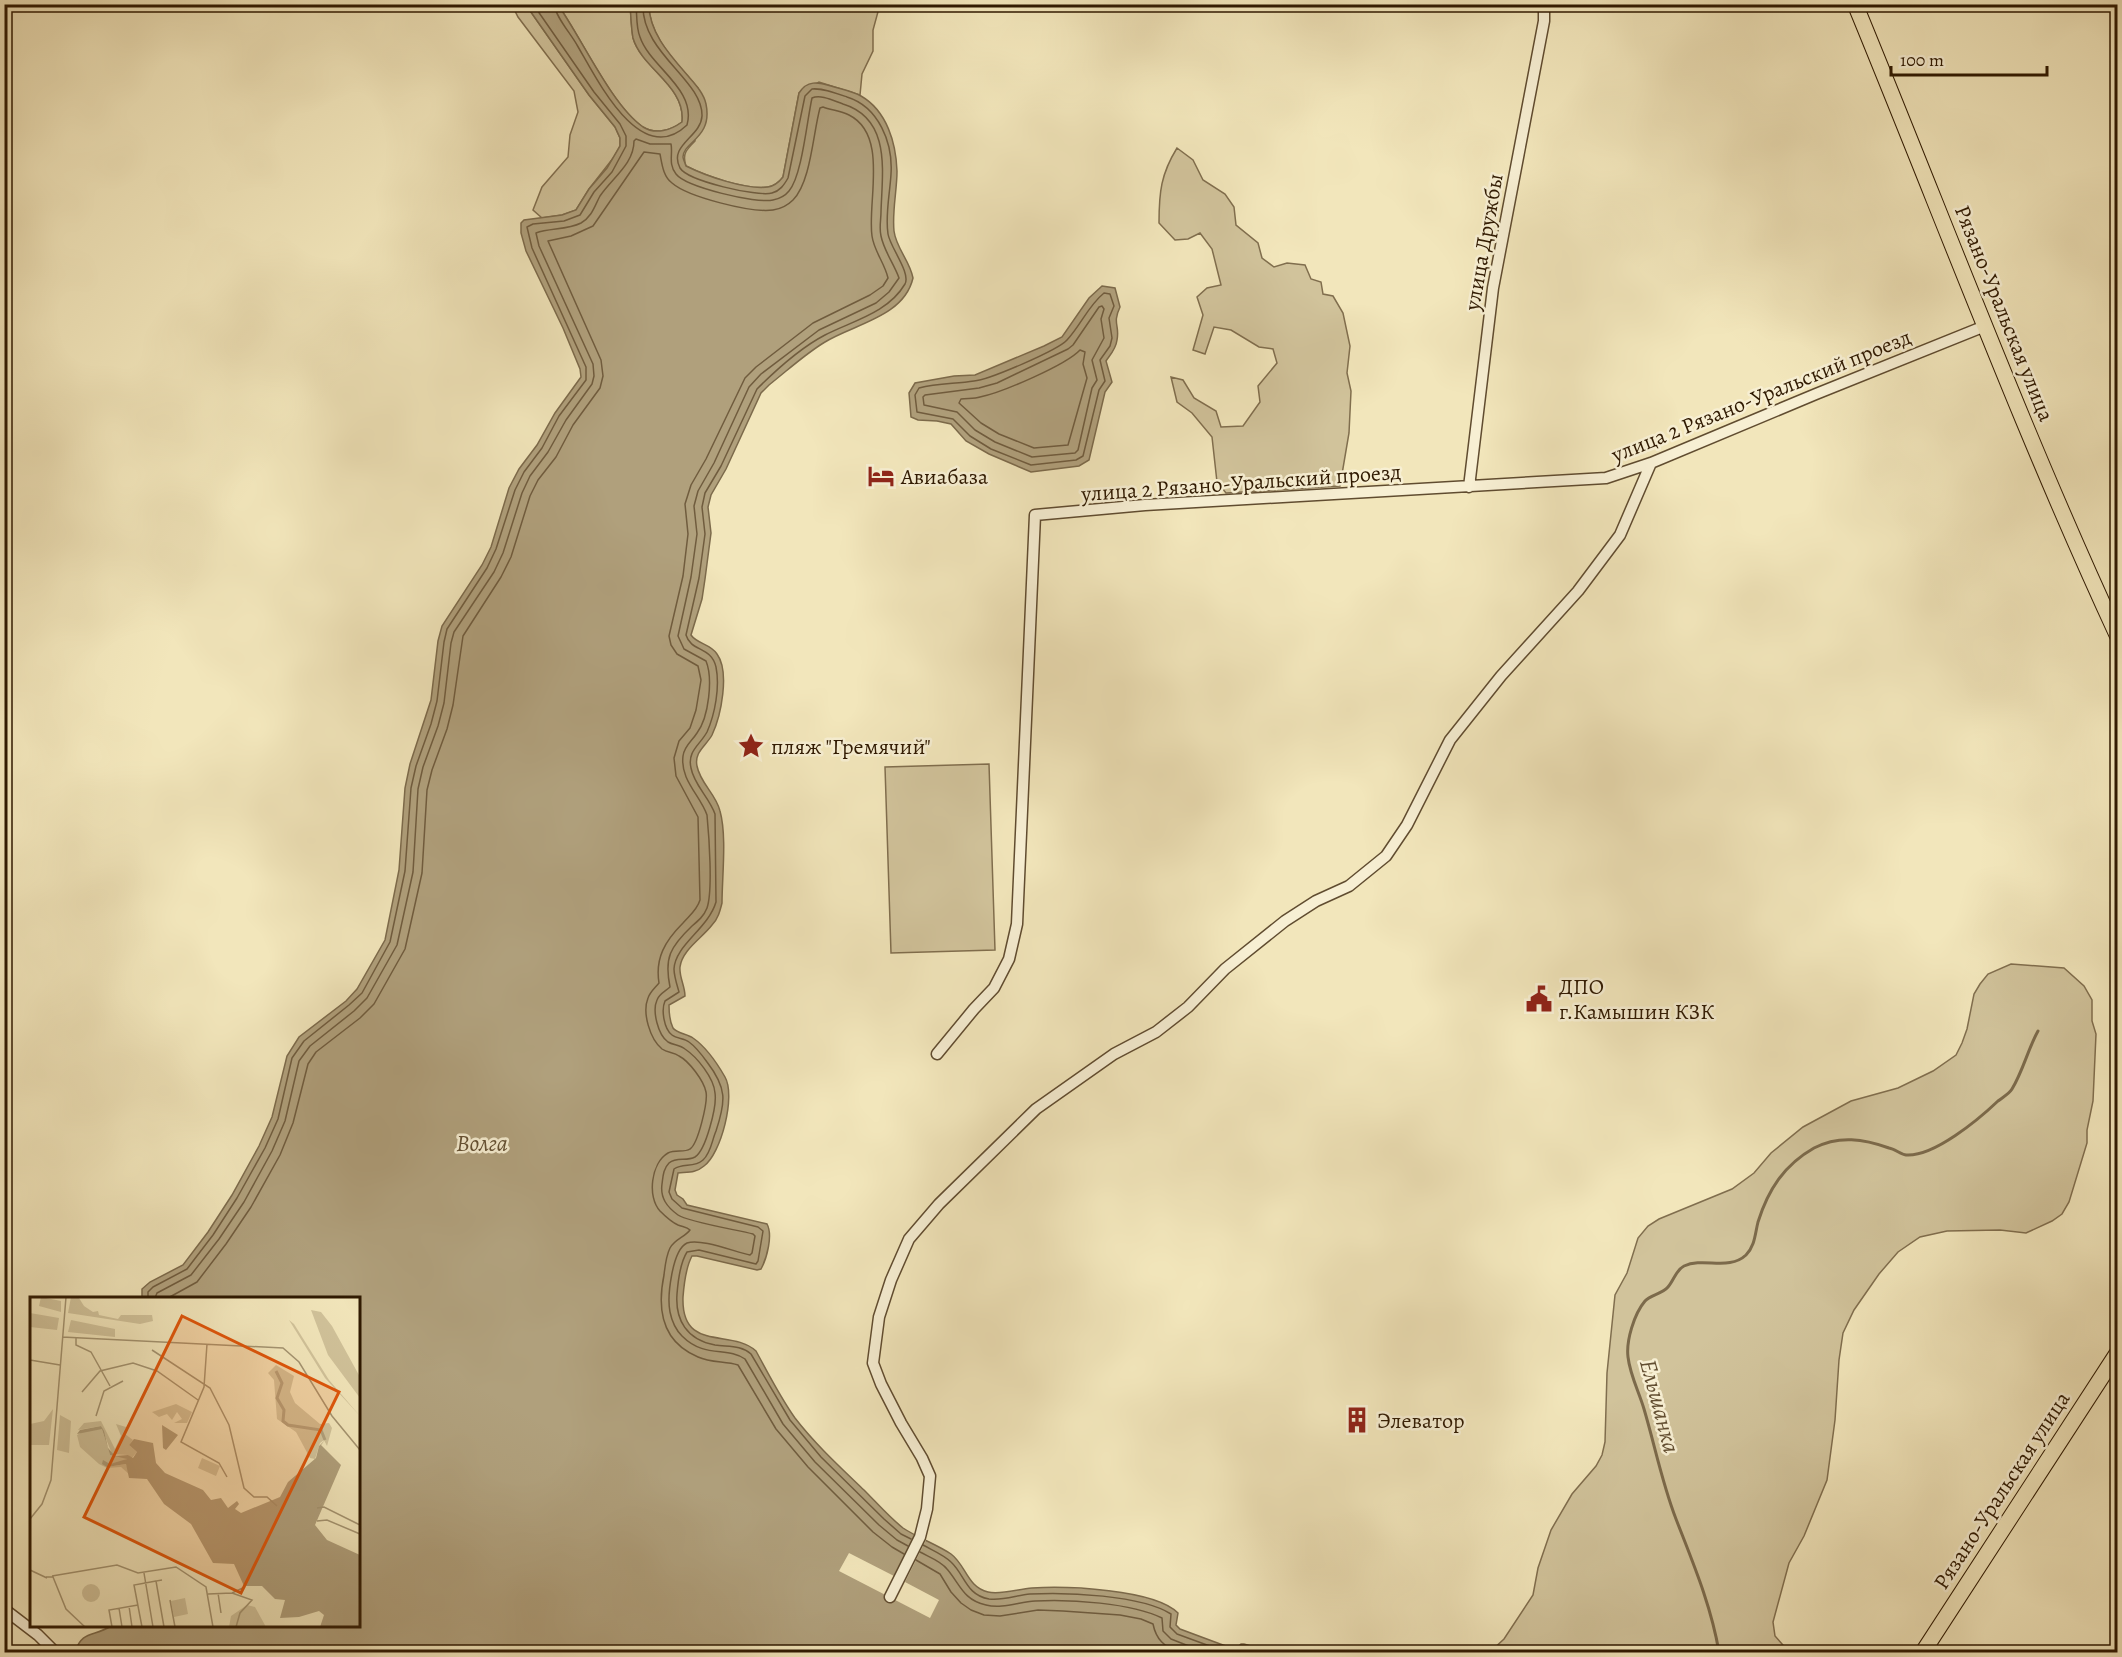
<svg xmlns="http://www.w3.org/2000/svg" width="2122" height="1657" font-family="Alegreya,serif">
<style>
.green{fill:#d1c39b;stroke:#806e4e;stroke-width:1.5}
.water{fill:#b0a07c;stroke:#7c6a4b;stroke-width:1.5}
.pier{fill:#f2e6bb}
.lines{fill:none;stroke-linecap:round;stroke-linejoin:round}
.shore{stroke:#705c3e;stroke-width:1.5}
.stream{stroke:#7c6a4b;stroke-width:3}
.minor-casing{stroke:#604c30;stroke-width:13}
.primary-casing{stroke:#2f1901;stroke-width:17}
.minor{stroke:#f7efd3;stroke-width:10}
.primary{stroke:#f2e6bb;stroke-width:15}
.labels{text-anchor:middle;stroke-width:5;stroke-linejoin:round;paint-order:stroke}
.street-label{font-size:22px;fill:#2f1901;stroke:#f7efd3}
.poi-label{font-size:22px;fill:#2f1901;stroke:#f7efd3;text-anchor:start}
.water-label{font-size:24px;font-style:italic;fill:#634f32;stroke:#f7efd3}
.inset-river{fill:none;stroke:#b0a07c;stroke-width:3}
.inset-road{fill:none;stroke:#a49471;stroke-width:1.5}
.view{fill:#df560b;fill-opacity:0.15;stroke:#df560b;stroke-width:3}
.inset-edge{fill:none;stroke:#2f1901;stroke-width:3}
</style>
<rect width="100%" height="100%" fill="#f2e6bb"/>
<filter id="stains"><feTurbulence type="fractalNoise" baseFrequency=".00333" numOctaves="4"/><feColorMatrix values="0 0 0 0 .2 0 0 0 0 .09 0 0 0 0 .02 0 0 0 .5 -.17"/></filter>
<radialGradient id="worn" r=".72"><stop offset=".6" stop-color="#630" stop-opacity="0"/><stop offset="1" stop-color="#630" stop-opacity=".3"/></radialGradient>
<path class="green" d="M649 4 886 5 879 8 873 30V51L862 74 860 95 819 82 799 93 783 177C779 183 775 186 768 187 746 190 706 176 686 166 682 154 686 150 695 141L698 88C679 65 648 37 649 4Z
M512 5H526L589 95 615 127 620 138V146L614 157 589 189 576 210 562 215 542 218 533 210 542 187 568 157 570 135 578 112 574 91 518 17Z
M558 5H630C631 15 631 27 633 38 642 69 686 86 682 122 671 130 656 135 643 127 612 106 581 37 558 5Z
M1177 148 1193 160 1203 180 1225 194 1234 207 1236 225 1258 243 1262 258 1274 267 1287 263 1305 265 1311 279 1321 282 1323 294 1333 296 1343 313 1350 346 1347 373 1351 391 1349 433 1340 486 1226 493 1217 482 1212 437 1192 413 1177 402 1171 377 1183 380 1194 398 1216 411 1221 427 1243 426 1260 402 1258 386 1277 363 1273 349 1259 347 1231 330 1214 327 1205 354 1193 350 1203 315 1197 297 1207 288 1221 285 1212 249 1200 233 1188 239 1175 240 1159 223C1159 192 1161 174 1177 148Z
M989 764 995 950 891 953 885 767Z
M2011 964 2064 968 2084 986 2092 1000V1021L2096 1034 2093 1101 2087 1130V1143L2069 1202 2062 1214 2052 1221 2026 1233 2000 1230 1947 1231 1920 1237 1898 1252 1879 1274 1854 1310 1843 1333 1839 1360 1835 1420 1827 1480 1804 1536 1789 1563 1773 1622 1775 1636 1789 1652H1490L1504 1639 1533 1595 1538 1568 1551 1530 1572 1494 1596 1466 1602 1455 1605 1442 1607 1373 1615 1295 1627 1273 1638 1238 1648 1226 1659 1219 1732 1189 1754 1173 1771 1153 1803 1127 1851 1101 1898 1088 1933 1071 1956 1055 1962 1043 1967 1029 1974 994 1980 984 1988 974Z"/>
<path class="water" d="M526 5H558C581 37 612 106 643 127 656 135 671 130 682 122 686 86 642 69 633 38 631 27 631 15 630 5H649C649 33 671 56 689 77 696 85 704 94 706 104 713 138 683 142 683 157 683 158 686 166 686 166 706 176 746 190 768 187 775 186 779 182 783 177L799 93C807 80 818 82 831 86 841 89 852 91 861 96 887 111 896 143 897 171 897 191 892 211 894 231 896 248 910 261 913 278 904 317 854 324 825 342 805 354 788 370 769 385L761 393 726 469 711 495 708 507 711 533 705 579 702 599 691 635C697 644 711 644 717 654 730 672 721 716 712 735 706 746 694 752 697 766 700 783 716 794 720 811 727 836 722 877 722 903 720 911 718 919 712 925 702 938 682 950 680 967 679 977 685 986 685 996L669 1005C669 1012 670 1022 673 1028 676 1033 688 1034 693 1038 706 1047 717 1063 725 1077 736 1096 721 1154 704 1166 696 1173 688 1172 678 1173L675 1190 677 1195 683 1199 687 1205 767 1224C773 1235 767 1258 761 1269L757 1270 697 1256H692C686 1267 684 1284 683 1297 681 1353 731 1328 756 1351 768 1373 780 1397 795 1418 815 1444 840 1467 864 1490 877 1503 889 1517 903 1528 918 1538 936 1544 951 1554 966 1565 967 1587 988 1592 1001 1595 1018 1589 1032 1588 1066 1586 1154 1589 1178 1613L1176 1625 1180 1629 1231 1648 1236 1649 1241 1644H1244L1271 1652H75C82 1630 94 1637 111 1626H358V1298H142V1289L150 1282 183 1265 208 1232 232 1195 259 1146 272 1117 287 1056 299 1037 346 1001 357 989 385 940 399 870 405 788 410 764 431 700 438 641 442 626 482 565 491 547 509 488 519 469 537 445 555 413 581 377 580 369 563 328 526 251 521 233V223L524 220 562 215 576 210 589 189 607 168 620 146V138L615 127 589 95Z
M1102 286 1115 288 1120 307C1112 324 1120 325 1117 340 1116 349 1110 355 1106 361L1112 382 1105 392 1089 460 1079 466 1031 472 989 454 966 441 951 424 937 421 918 420 911 417 909 393 915 383 954 376 975 375 1044 346 1062 337 1089 298Z"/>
<path class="pier" d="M915 1534 926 1540 905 1582 939 1600 930 1618 839 1571 849 1553 894 1576Z"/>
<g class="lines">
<path class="shore" d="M554 4C555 16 571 34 577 45 596 77 640 170 687 125 697 89 650 67 640 37 636 28 637 15 636 4
M643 4C641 53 703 80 702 116 701 137 668 145 680 168 688 181 757 197 772 193 780 191 784 185 788 178L805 96 812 89C823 88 836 93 847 97 879 107 893 143 891 174 890 193 885 215 888 234 890 247 911 273 905 284 888 313 852 321 825 335 802 347 775 371 757 389L721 466 705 493 702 507 705 534 699 578 686 635C691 652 711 646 716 667 720 687 715 714 707 732 700 745 687 751 691 768 694 785 709 797 715 814L716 902C708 929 675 945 674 969 674 976 677 985 679 992L665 1001C661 1010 664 1029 672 1035 677 1039 684 1038 689 1042 696 1047 702 1055 707 1062 727 1088 726 1101 716 1131 712 1140 711 1153 703 1160 694 1168 683 1163 674 1169L669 1192 672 1199 682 1208 758 1227 763 1231 758 1261 756 1264 699 1250 687 1252C680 1263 678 1281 677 1294 675 1320 687 1340 715 1345 728 1347 741 1345 751 1354L790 1420 821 1457 884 1519 901 1534 911 1539
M1104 293 1110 294 1114 306 1109 318 1112 338 1110 346 1100 360 1105 381 1099 390 1083 456 1076 460 1031 465 991 449 970 436 953 419 917 412 915 395 919 388C938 383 956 384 974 381 989 380 1058 350 1067 340 1081 325 1088 306 1104 293Z
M1102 306 1104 309 1101 319 1104 338 1092 360 1097 380 1092 388 1078 450 1075 453 1032 457 995 442 975 430 957 412 924 405 923 397 925 395 979 388 997 383 1068 349 1073 345 1099 307Z
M1080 350 1085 352 1083 364 1087 378 1068 445 1034 448 999 434 981 423 959 403 961 399C967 398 974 399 980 397 1001 393 1066 365 1080 350Z
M148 1298V1292L153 1287 187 1269 213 1235 237 1198 265 1148 278 1119 292 1058 304 1041 349 1005 362 993 390 942 405 871 411 788 416 766 431 724 437 701 444 642 447 629 487 568 496 549 515 490 524 472 542 448 559 416 586 380V367L532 248 527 227 533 224 564 221 580 215 594 192 612 172 626 146V136L620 124 594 92 533 4
M155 1298 157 1293 191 1275 219 1239 244 1202 272 1151 285 1121 299 1061 310 1046 354 1011 367 998 397 945 413 872 418 789 423 767 438 726 444 703 451 643 454 632 494 572 503 553 522 493 530 476 548 452 566 420 592 384 594 376 593 364 539 246 536 233C550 228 567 230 581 223 592 217 595 205 600 196 612 178 634 164 634 141L636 139 650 144H671C673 154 668 164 676 174 686 187 756 204 773 200 778 199 785 196 789 191 802 176 807 120 812 98 821 94 834 101 843 104 892 119 882 173 881 212 881 220 879 228 881 236 884 251 894 264 899 278L889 292 876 303 819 330 761 374 749 387 714 463 698 491 694 506 697 534 691 577 678 636 684 649 706 661C713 678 709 717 697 733 692 741 684 746 683 756 680 780 700 795 707 815 709 836 713 891 707 908 704 916 698 921 692 926 670 947 664 958 670 987 666 991 659 994 657 1000 652 1011 658 1035 668 1042 673 1045 680 1045 685 1049 697 1057 714 1078 715 1093 717 1106 706 1150 695 1157 686 1162 677 1156 669 1163 663 1169 663 1177 662 1184 660 1198 667 1207 678 1215 688 1222 738 1230 753 1234L755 1236 752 1253 750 1255C735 1252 701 1238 687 1243 672 1250 667 1297 670 1312 672 1322 675 1329 682 1336 705 1359 727 1346 745 1359L783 1424 815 1462 879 1525 897 1540 908 1546
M168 1298 197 1282 226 1244 251 1207 280 1155 293 1123 308 1064 316 1052 360 1018 374 1004 405 949 422 873 427 790 432 770 447 729 453 705 463 636 501 577 511 557 530 496 538 480 556 457 573 425 600 388 603 376 601 360 548 241 571 236 593 226 644 152 660 154C662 164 663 176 672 183 688 197 751 213 773 210 780 209 788 205 793 200 811 182 813 133 820 108L823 107C831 110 841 111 849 115 889 135 867 202 872 236 874 251 885 264 888 278L883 286 870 295 813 323 756 367 745 378 706 459 691 485 685 504 688 534 683 576 669 636 671 645 677 654 698 666 701 680 696 710 690 728 679 741 674 758 676 776 698 817 700 900C697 910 690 915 683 923 665 941 655 958 659 983 655 988 650 992 648 998 642 1013 650 1039 662 1049 668 1053 674 1052 679 1056 689 1061 704 1081 706 1092 708 1102 698 1144 690 1149 684 1153 675 1149 668 1153 651 1163 647 1197 660 1211 665 1216 671 1222 678 1225 683 1227 687 1227 690 1230 685 1237 675 1239 670 1248 666 1256 665 1266 664 1275 657 1309 662 1342 698 1357 711 1363 725 1361 738 1365L776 1429 808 1467 873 1532 892 1547 904 1554
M923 1545C932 1550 944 1555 951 1562 965 1575 966 1595 989 1599 1003 1601 1017 1595 1030 1594 1066 1592 1141 1595 1171 1614L1170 1627 1177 1634 1226 1652
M920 1552C929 1557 941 1561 947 1569 960 1584 963 1600 986 1605 1002 1609 1019 1602 1035 1601 1070 1599 1131 1603 1162 1618L1163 1631 1171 1639 1204 1652
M916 1560 940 1574 951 1592 961 1603 971 1610 984 1615 1000 1616 1038 1610 1063 1611 1120 1615 1141 1619 1153 1624C1156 1639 1164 1647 1179 1652"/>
<path class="stream" d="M1719 1652C1711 1605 1693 1563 1676 1519 1662 1483 1655 1446 1644 1409 1639 1392 1630 1375 1628 1357 1626 1341 1634 1314 1645 1301 1650 1295 1662 1294 1668 1287 1674 1280 1676 1270 1684 1266 1704 1257 1729 1271 1746 1255 1755 1246 1755 1234 1758 1222 1768 1190 1784 1165 1814 1148 1839 1135 1864 1139 1889 1148 1895 1149 1900 1154 1906 1155 1934 1157 1979 1119 1998 1101 2003 1097 2009 1094 2012 1089 2023 1071 2028 1049 2038 1031"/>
<g class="minor-casing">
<path id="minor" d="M1469 487 1493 288 1544 21V4
M937 1054 974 1009 994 988 1009 959 1017 924 1035 515 1145 505 1606 478 1651 463 1816 394 1985 326
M890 1597 920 1537 927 1509 930 1476 922 1458 901 1423 881 1384 873 1363 879 1317 891 1280 909 1239 939 1204 1036 1109 1114 1054 1156 1032 1188 1007 1225 969 1285 921 1316 901 1349 886 1386 856 1407 825 1450 740 1501 676 1578 591 1620 535 1651 463
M4 1609 38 1635 55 1652"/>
</g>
<g class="primary-casing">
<path id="primary" d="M1855 4C1942 215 2022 430 2118 637
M1923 1652 2118 1352"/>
</g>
<use href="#minor" class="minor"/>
<use href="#primary" class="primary"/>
</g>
<defs>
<g id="hotel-bare" transform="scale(2.07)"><path d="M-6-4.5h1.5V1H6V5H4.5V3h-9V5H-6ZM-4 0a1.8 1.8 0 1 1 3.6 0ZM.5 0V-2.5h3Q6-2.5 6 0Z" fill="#8f2418" stroke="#f7efd3" stroke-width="2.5" paint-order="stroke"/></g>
<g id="sight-bare" transform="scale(2.07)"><path d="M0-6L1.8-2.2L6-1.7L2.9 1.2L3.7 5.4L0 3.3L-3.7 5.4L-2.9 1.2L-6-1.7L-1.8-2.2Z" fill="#8f2418" stroke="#f7efd3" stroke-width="2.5" paint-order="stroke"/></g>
<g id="civic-bare" transform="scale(2.07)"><path d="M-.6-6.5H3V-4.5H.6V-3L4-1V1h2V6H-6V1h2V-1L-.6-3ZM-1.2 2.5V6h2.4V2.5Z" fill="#8f2418" stroke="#f7efd3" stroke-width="2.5" paint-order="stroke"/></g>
<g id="building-bare" transform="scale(2.07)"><path d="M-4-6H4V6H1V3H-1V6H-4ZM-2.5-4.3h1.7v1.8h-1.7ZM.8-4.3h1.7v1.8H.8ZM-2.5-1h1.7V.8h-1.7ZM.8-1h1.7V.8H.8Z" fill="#8f2418" stroke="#f7efd3" stroke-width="2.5" paint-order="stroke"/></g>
</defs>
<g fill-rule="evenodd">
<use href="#hotel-bare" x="881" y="476"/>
<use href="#sight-bare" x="751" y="746"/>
<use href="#civic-bare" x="1539" y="999"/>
<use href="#building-bare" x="1357" y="1420"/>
</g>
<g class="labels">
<g class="street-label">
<text transform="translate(1483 242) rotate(-80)" y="8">улица Дружбы</text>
<text transform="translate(2005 313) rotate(68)" y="8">Рязано-Уральская улица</text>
<text transform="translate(1761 395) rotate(-22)" y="8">улица 2 Рязано-Уральский проезд</text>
<text transform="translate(1241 482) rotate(-4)" y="8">улица 2 Рязано-Уральский проезд</text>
<text transform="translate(2001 1490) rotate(-57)" y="8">Рязано-Уральская улица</text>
</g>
<g class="poi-label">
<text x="901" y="484">Авиабаза</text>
<text x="771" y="754">пляж "Гремячий"</text>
<text x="1559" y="994">ДПО<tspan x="1559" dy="25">г.Камышин КЗК</tspan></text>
<text x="1377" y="1428">Элеватор</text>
</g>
<g class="water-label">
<text x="482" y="1151">Волга</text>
<text transform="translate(1660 1406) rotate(75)" y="8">Ельшанка</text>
</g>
</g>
<g transform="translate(30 1297)">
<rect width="330" height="330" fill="#f2e6bb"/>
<path d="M11 0 31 4V15L9 9ZM41 0 49 1 54 9 63 15 68 14 69 18 88 22 91 18H122L123 24 110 27 38 16ZM281 13 291 15 302 29 330 80V101L298 58ZM0 16 29 21 27 33 0 30ZM41 23 85 32V40L38 35ZM259 23 264 27 299 83 330 119 295 81ZM246 68 264 79 260 95 265 106 290 127 299 126 302 131 297 149 294 143 290 146 285 162 280 161 266 135 247 122 244 83 238 76ZM146 107 162 115 157 126H144L152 122 147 115 142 123 137 117 129 120 122 115ZM23 112 19 148H0V127L14 124ZM30 118 41 124 39 156 27 153ZM71 124 85 152 91 139 86 127 96 130 95 137 103 143 99 148 107 155 101 162 98 158 82 157 71 129 48 133 54 126ZM58 132H72L80 158 97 161 94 165 77 167V170L96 167 100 178 91 170 77 171 69 167 50 150 47 138ZM172 161 190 169 186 179 168 171ZM52 296a9 9 0 1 1 18 0a9 9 0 1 1-18 0ZM155 301 158 317 144 320 141 304ZM217 308 225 310 236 330H199L201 319Z" fill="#d1c39b"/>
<path d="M132 128 148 138 136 153 133 151ZM71 129 74 134 78 151 85 159 98 158 103 161 107 155 99 148 104 142 123 146 126 166 135 176 173 193 181 203 191 201 198 211 207 204 209 207 205 212 211 216 250 200 258 185 286 161 289 149 295 143 291 148 311 168 285 228 297 243 330 258V330H290L294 318 289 314 269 320 250 321 255 303 245 302 232 289H214L204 267 183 266 161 227 134 207 117 182 99 181 96 167 77 170 72 167 73 163 80 167 97 162 80 158 72 132 47 137 50 133Z" fill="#b0a07c"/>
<path class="inset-river" d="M246 74 252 86 247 101 254 113 253 124 258 128 291 133 295 143M287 210 286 194 269 219 274 247 282 259 304 275 330 287"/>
<path class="inset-road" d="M32 40 253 51 269 65 302 119 330 153M46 41V48L61 55 80 89M177 47 174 90 151 145 189 166 197 180M122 53 180 91 199 128 214 191 224 200H237L247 209M0 63 30 68M52 95 70 74 103 66 127 74 168 103M66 119 74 94 93 84M287 211 294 210 330 228M0 222 12 207 21 183 36 0M287 224 297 223 330 237M0 273 17 281M114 276 123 330M22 279 87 268 108 276 146 270 176 290 183 330M16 280H23L36 312 55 330M132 283 126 284 134 330M188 296 191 316M202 296 222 303 210 316 206 330M178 297 202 296 215 290M140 303 145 330M99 309 102 330M89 311 92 330M82 330 79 313 108 308M112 330 104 288 126 284"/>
<path class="view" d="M152 19 309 95 211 296 54 220Z"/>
<rect width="330" height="330" class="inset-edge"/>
</g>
<rect width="2122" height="1657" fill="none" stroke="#f2e6bb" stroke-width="24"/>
<rect x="6" y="6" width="2110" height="1645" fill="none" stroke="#2f1901" stroke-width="3"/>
<rect x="12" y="12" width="2098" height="1633" fill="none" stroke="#2f1901" stroke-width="1.5"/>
<path d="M1891 66v9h156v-9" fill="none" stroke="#2f1901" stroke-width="3"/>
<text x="1900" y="66" font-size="18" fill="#2f1901" stroke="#f7efd3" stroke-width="4.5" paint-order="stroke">100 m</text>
<rect width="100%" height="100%" filter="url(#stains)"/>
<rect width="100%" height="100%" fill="url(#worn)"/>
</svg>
